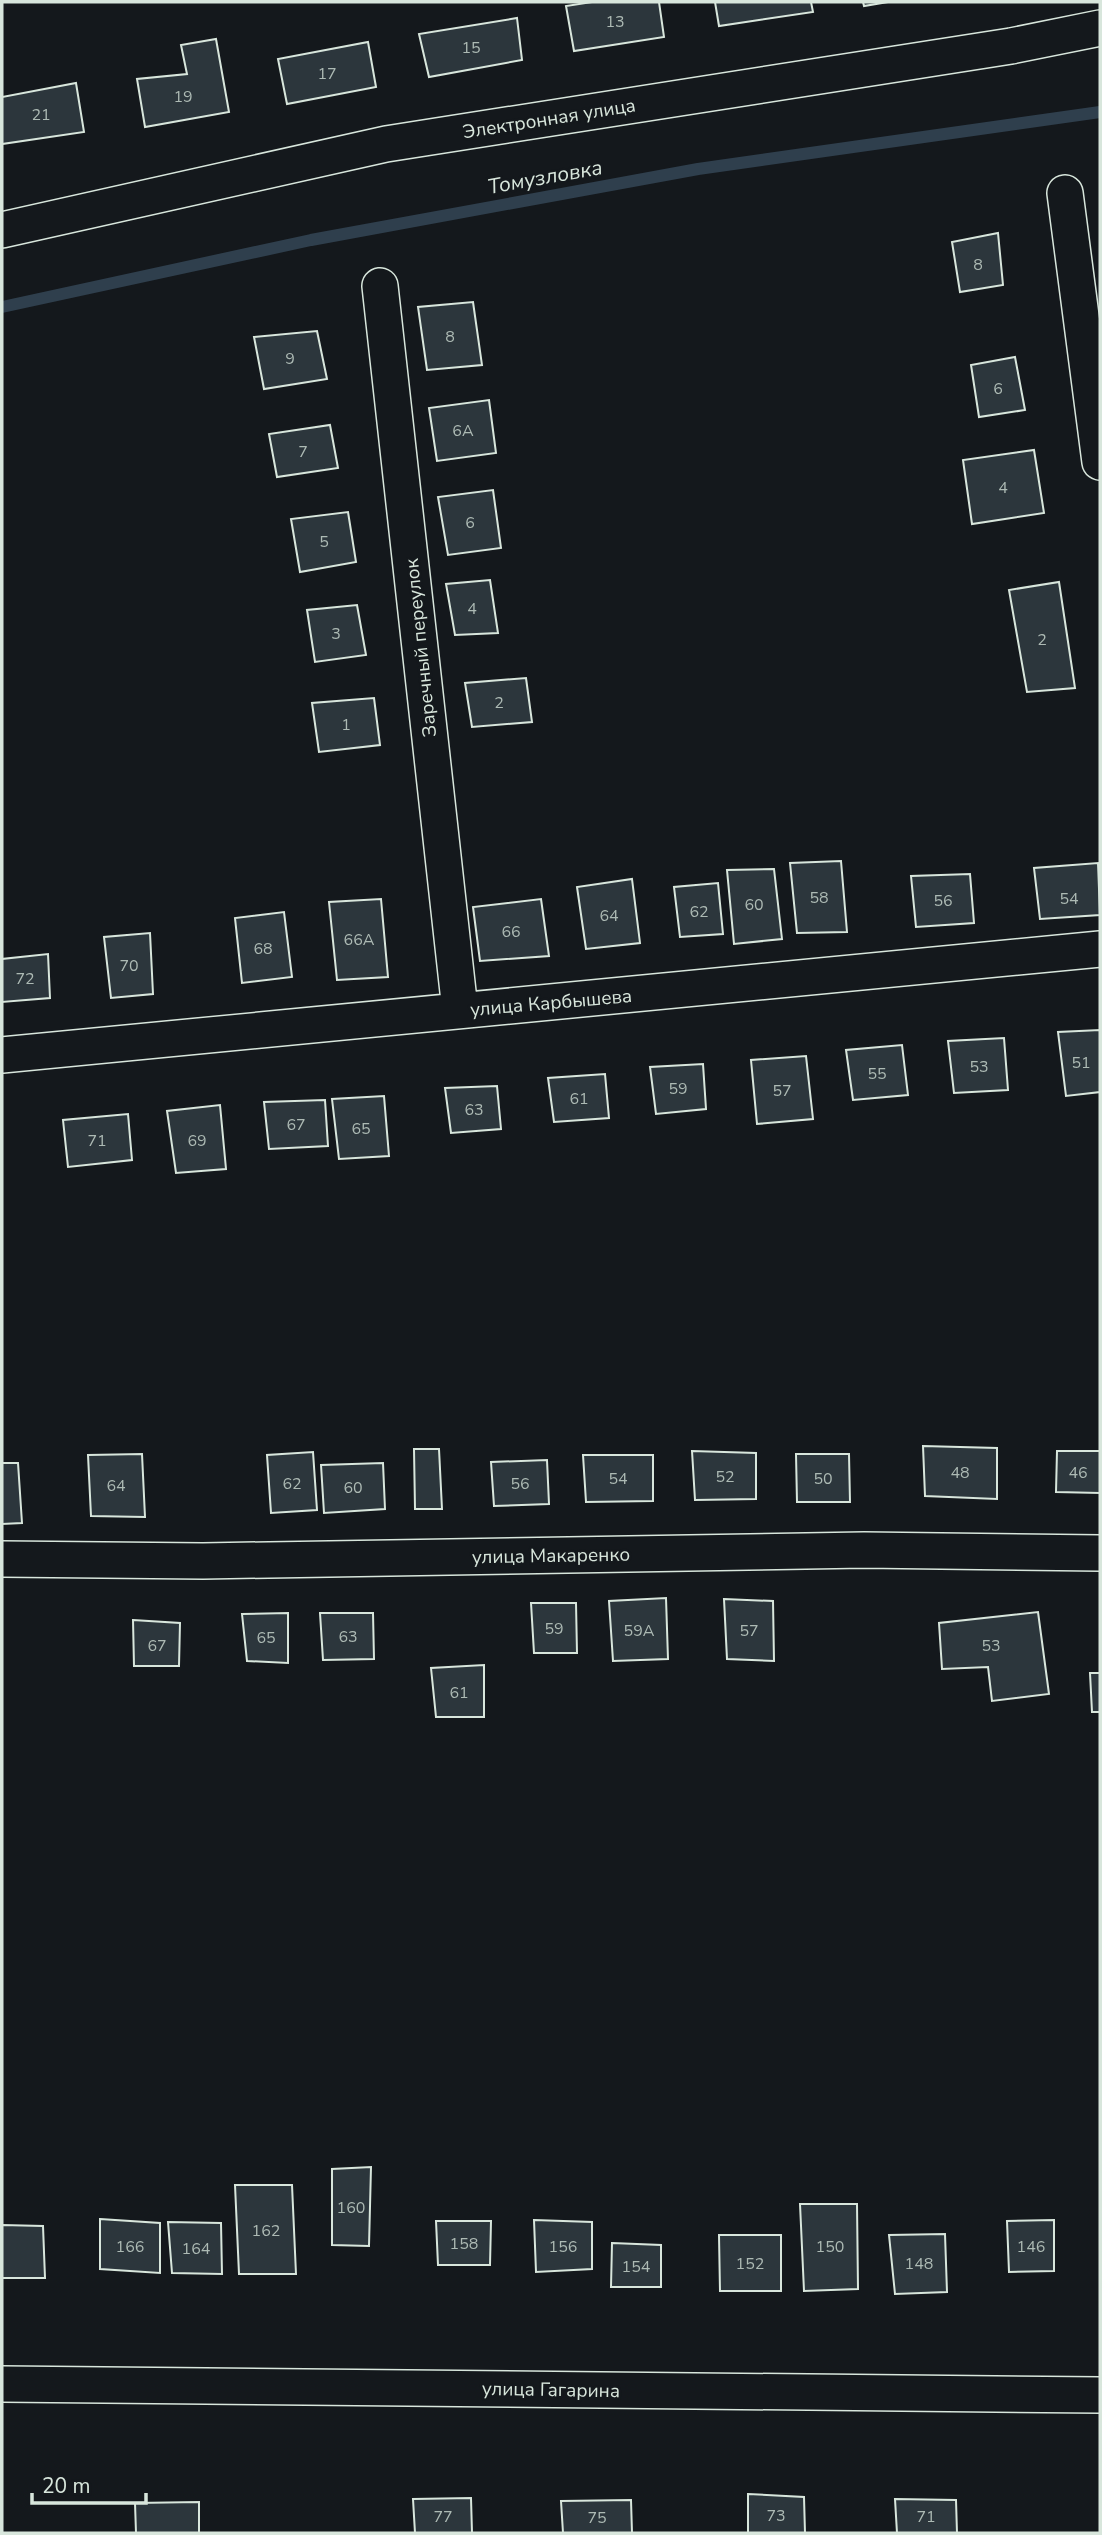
<svg xmlns="http://www.w3.org/2000/svg" width="1102" height="2535" font-family="'Nunito Sans',sans-serif">
<style>
.lines{fill:none;stroke-linecap:round;stroke-linejoin:round}
.stream{stroke:#2f3f4d;stroke-width:12}
.building{fill:#2c363c;stroke:#d8e6dc;stroke-width:2}
.street-casing{stroke:#d8e6dc;stroke-width:38}
.street{stroke:#14181c;stroke-width:35}
.labels{text-anchor:middle;stroke-width:5;stroke-linejoin:round;paint-order:stroke}
.number-label{font-size:16px;fill:#adbab4}
.street-label{font-size:19px;fill:#d8e6dc;stroke:#14181c}
.water-label{font-size:21px;font-style:italic;fill:#d8e6dc;stroke:#14181c}
</style>
<rect width="100%" height="100%" fill="#14181c"/>
<g class="lines">
<path class="stream" d="M2 307 311 240 698 169 1100 112"/>
</g>
<path class="building" d="M592 2H659L664 37 574 51 566 6Z
M715 2H811L813 12 719 26Z
M863 2H888L864 6Z
M517 18 522 60 429 77 419 34Z
M216 39 229 112 145 127 137 79 187 74 181 45Z
M368 42 376 87 287 104 278 59Z
M76 83 84 132 2 144V97Z
M998 233 1003 285 960 292 952 242Z
M473 302 482 365 427 370 418 307Z
M317 331 327 379 264 389 254 337Z
M1015 357 1025 410 979 417 971 365Z
M489 400 496 453 437 461 429 408Z
M330 425 338 468 277 477 269 434Z
M1034 450 1044 513 972 524 963 460Z
M493 490 501 548 448 555 438 497Z
M348 512 356 562 300 572 291 519Z
M490 580 498 633 455 635 446 584Z
M1059 582 1075 688 1027 692 1009 590Z
M357 605 366 655 315 662 307 610Z
M526 678 532 722 472 727 465 683Z
M374 698 380 745 319 752 312 703Z
M841 861 847 932 797 933 790 863Z
M1098 863 1100 915 1040 919 1034 868Z
M774 869 782 939 734 944 727 870Z
M970 874 974 923 916 927 911 876Z
M632 879 640 943 586 949 577 887Z
M718 883 723 934 680 937 674 887Z
M381 899 388 977 337 980 329 902Z
M541 899 549 956 480 961 473 907Z
M284 912 292 977 242 983 235 918Z
M150 933 153 994 111 998 104 937Z
M48 954 50 998 2 1002V959Z
M1100 1030V1092L1066 1096 1058 1032Z
M1004 1038 1008 1090 954 1093 948 1041Z
M902 1045 908 1095 853 1100 846 1050Z
M806 1056 813 1119 757 1124 751 1060Z
M703 1064 706 1109 656 1114 650 1067Z
M605 1074 609 1118 554 1122 548 1078Z
M497 1086 501 1129 451 1133 445 1088Z
M384 1096 389 1156 339 1159 332 1099Z
M325 1100 328 1146 269 1149 264 1102Z
M220 1105 226 1169 176 1173 167 1111Z
M128 1114 132 1160 68 1167 63 1120Z
M923 1446 997 1448V1499L925 1496Z
M414 1449H439L442 1509H415Z
M692 1451 756 1453V1499L695 1500Z
M1057 1451H1100V1493L1056 1492Z
M313 1452 317 1510 271 1513 267 1455Z
M142 1454 145 1517 91 1516 88 1455Z
M796 1454H849L850 1502H797Z
M583 1455H653V1501L586 1502Z
M547 1460 549 1504 494 1506 491 1462Z
M2 1463H18L22 1523 2 1524Z
M383 1463 385 1509 324 1513 321 1465Z
M666 1598 668 1659 613 1661 609 1601Z
M724 1599 773 1601 774 1661 727 1659Z
M531 1603H576L577 1653H534Z
M1038 1612 1049 1694 992 1701 988 1667 942 1669 939 1623Z
M288 1613V1663L247 1661 242 1614Z
M320 1613H373L374 1659 323 1660Z
M133 1620 180 1623 179 1666H134Z
M484 1665V1717H436L431 1668Z
M1090 1673H1100V1712H1092Z
M371 2167 369 2246 332 2245V2169Z
M235 2185H292L296 2274H239Z
M800 2204H857L858 2289 804 2291Z
M100 2219 160 2223V2273L100 2269Z
M534 2220 592 2222V2269L536 2272Z
M1054 2220V2271L1009 2272 1007 2221Z
M436 2221H491L490 2265H438Z
M168 2222 221 2223 222 2274 172 2273Z
M2 2225 43 2226 45 2278H2Z
M945 2234 947 2292 895 2294 889 2235Z
M719 2235H781V2291H720Z
M612 2243 661 2245V2287H611Z
M748 2494 804 2497 805 2533H748Z
M471 2498 472 2533H415L413 2499Z
M895 2499 956 2500 957 2533H897Z
M631 2500 632 2533H563L561 2501Z
M199 2502V2533H136L135 2503Z"/>
<g class="lines">
<g class="street-casing">
<path id="street" d="M1065 193 1100 462
M2 230 386 144 1011 46 1100 28
M380 286 460 1010
M2 1055 1100 949
M2 1559 203 1561 864 1550 1100 1553
M2 2384 1100 2395"/>
</g>
<use href="#street" class="street"/>
</g>
<g class="labels">
<g class="number-label">
<text x="615" y="27">13</text>
<text x="471" y="53">15</text>
<text x="327" y="79">17</text>
<text x="183" y="102">19</text>
<text x="41" y="120">21</text>
<text x="978" y="270">8</text>
<text x="450" y="342">8</text>
<text x="290" y="364">9</text>
<text x="998" y="394">6</text>
<text x="463" y="436">6А</text>
<text x="303" y="457">7</text>
<text x="1003" y="493">4</text>
<text x="470" y="528">6</text>
<text x="324" y="547">5</text>
<text x="472" y="614">4</text>
<text x="336" y="639">3</text>
<text x="1042" y="645">2</text>
<text x="499" y="708">2</text>
<text x="346" y="730">1</text>
<text x="819" y="903">58</text>
<text x="1069" y="904">54</text>
<text x="943" y="906">56</text>
<text x="754" y="910">60</text>
<text x="699" y="917">62</text>
<text x="609" y="921">64</text>
<text x="511" y="937">66</text>
<text x="359" y="945">66А</text>
<text x="263" y="954">68</text>
<text x="129" y="971">70</text>
<text x="25" y="984">72</text>
<text x="1081" y="1068">51</text>
<text x="979" y="1072">53</text>
<text x="877" y="1079">55</text>
<text x="678" y="1094">59</text>
<text x="782" y="1096">57</text>
<text x="579" y="1104">61</text>
<text x="474" y="1115">63</text>
<text x="296" y="1130">67</text>
<text x="361" y="1134">65</text>
<text x="97" y="1146">71</text>
<text x="197" y="1146">69</text>
<text x="960" y="1478">48</text>
<text x="1078" y="1478">46</text>
<text x="725" y="1482">52</text>
<text x="618" y="1484">54</text>
<text x="823" y="1484">50</text>
<text x="292" y="1489">62</text>
<text x="520" y="1489">56</text>
<text x="116" y="1491">64</text>
<text x="353" y="1493">60</text>
<text x="554" y="1634">59</text>
<text x="639" y="1636">59А</text>
<text x="749" y="1636">57</text>
<text x="348" y="1642">63</text>
<text x="266" y="1643">65</text>
<text x="157" y="1651">67</text>
<text x="991" y="1651">53</text>
<text x="459" y="1698">61</text>
<text x="351" y="2213">160</text>
<text x="266" y="2236">162</text>
<text x="464" y="2249">158</text>
<text x="130" y="2252">166</text>
<text x="563" y="2252">156</text>
<text x="830" y="2252">150</text>
<text x="1031" y="2252">146</text>
<text x="196" y="2254">164</text>
<text x="750" y="2269">152</text>
<text x="919" y="2269">148</text>
<text x="636" y="2272">154</text>
<text x="776" y="2521">73</text>
<text x="443" y="2522">77</text>
<text x="926" y="2522">71</text>
<text x="597" y="2523">75</text>
</g>
<g class="street-label">
<text transform="translate(549 118) rotate(-9)" y="7">Электронная улица</text>
<text transform="translate(420 648) rotate(-96)" y="7">Заречный переулок</text>
<text transform="translate(551 1002) rotate(-5)" y="7">улица Карбышева</text>
<text transform="translate(551 1555) rotate(-1)" y="7">улица Макаренко</text>
<text transform="translate(551 2389) rotate(1)" y="7">улица Гагарина</text>
</g>
<g class="water-label">
<text transform="translate(545 177) rotate(-10)" y="7">Томузловка</text>
</g>
</g>
<rect width="1102" height="2535" fill="none" stroke="#d8e6dc" stroke-width="7"/>
<path d="M32 2493v10h114v-10" fill="none" stroke="#d8e6dc" stroke-width="3.5"/>
<text x="42" y="2493" font-size="21" fill="#d8e6dc" stroke="#14181c" stroke-width="5" paint-order="stroke">20 m</text>
</svg>
